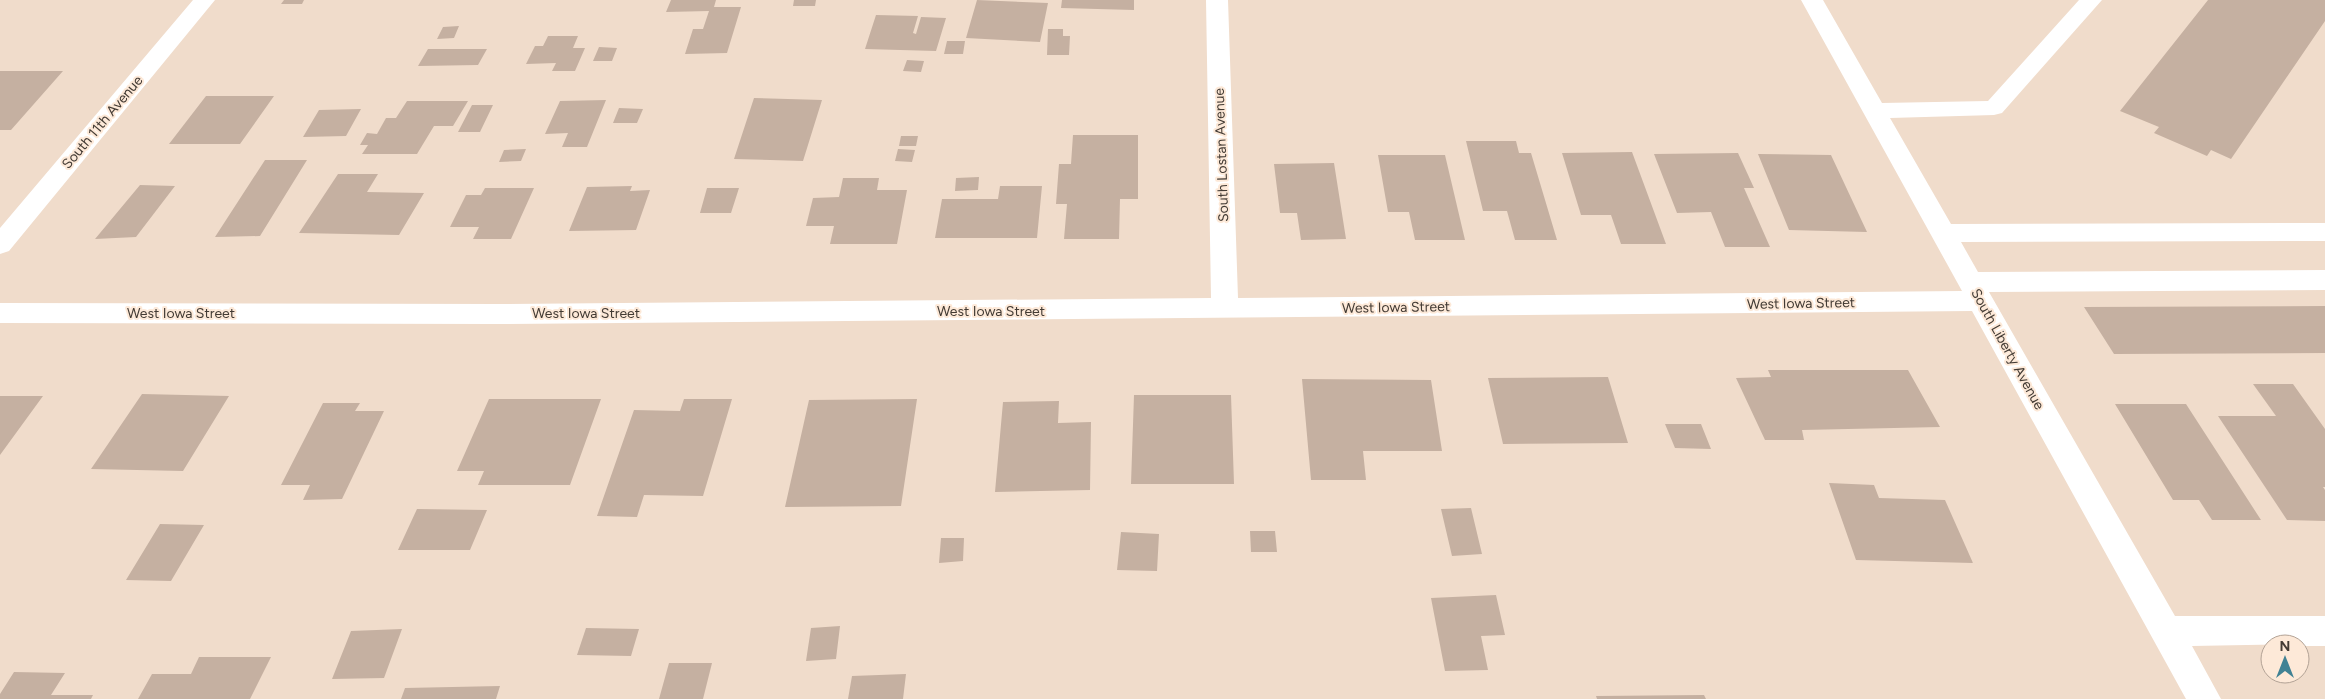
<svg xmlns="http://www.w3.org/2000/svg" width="2325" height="699" font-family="Figtree,sans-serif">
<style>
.building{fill:#c5b0a1}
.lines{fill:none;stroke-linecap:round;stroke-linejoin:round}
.minor{fill:#fff;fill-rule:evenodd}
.labels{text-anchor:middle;stroke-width:4;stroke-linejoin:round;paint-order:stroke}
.street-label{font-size:14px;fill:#433b34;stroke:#fde9d8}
</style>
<rect width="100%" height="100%" fill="#f0dccb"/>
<path class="building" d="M284 0H304L302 4H281Z
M671 0H716L714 7H741L727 53 685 54 693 29H703L709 11 666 12Z
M794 0H816L815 6H793Z
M977 0 1048 3 1040 42 966 38Z
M1062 0H1134V10L1061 8Z
M2208 0H2325V21L2231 159 2211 150 2207 156 2154 133 2159 127 2120 111Z
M876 15 918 16 913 33 916 34 921 17 946 18 936 51 865 49Z
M459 26 454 38 437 39 443 27Z
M1048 29H1063V36H1070L1069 55H1047Z
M548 36H578L573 48H585L575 71H552L556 63 526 64 535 46H543Z
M947 41H965L963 54H944Z
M599 47 617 48 612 61H593Z
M428 49H487L478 65 418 66Z
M907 60 924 61 921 72 903 71Z
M0 71H63L11 130H0Z
M206 96H274L240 144H169Z
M754 98 822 100 803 161 734 159Z
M606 100 587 147H562L568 133 545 134 560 101Z
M407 101H468L453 126H434L417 154H362L368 145H360L367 133 377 134 386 118H396Z
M472 105H493L480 132H458Z
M619 108 643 109 637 123H613Z
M361 109 346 136 303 137 319 110Z
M1073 135H1138V199H1120L1119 239H1064L1067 204H1056L1059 164H1071Z
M901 136H918L916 146H899Z
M1466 141H1516L1519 153H1531L1557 240H1515L1507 211H1483Z
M526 149 521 161 499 162 504 150Z
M898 149 915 150 912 162 895 161Z
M1632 152 1666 244H1621L1611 215H1581L1562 153Z
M1738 153 1754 188H1744L1770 247H1725L1711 212 1677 213 1654 154Z
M1758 154 1831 155 1867 232 1789 230Z
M1378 155H1445L1465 240H1415L1409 212H1388Z
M265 160H307L260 236 215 237Z
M1334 163 1346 239 1301 240 1297 213H1280L1274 164Z
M338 174H378L367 192 424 193 399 235 299 233Z
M979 177 978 190 955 191 956 178Z
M843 178H879L877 190H907L897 244H830L834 226H806L813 198 839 197Z
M140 185 175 186 136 237 95 239Z
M632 186 630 191 650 190 636 230 569 231 587 187Z
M1000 186H1042L1037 238H935L942 199H998Z
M485 188H534L511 239H473L479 227H450L466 195H481Z
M707 188H739L731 213H700Z
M2325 306V353L2114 354 2084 307Z
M1768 370H1908L1940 427 1802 430 1804 440H1765L1736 378 1771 377Z
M1608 377 1628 443 1503 444 1488 378Z
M1302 379 1431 380 1442 451H1363L1366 480H1311Z
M2253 384H2293L2325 429V487H2323L2325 490V521L2287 520 2218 416H2276Z
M142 394 229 396 183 471 91 469Z
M1134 395H1231L1234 484H1131Z
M0 396H43L0 455Z
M489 399H601L570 485H478L484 471H457Z
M684 399H732L703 496 644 495 637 517 597 516 634 410 680 411Z
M917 399 901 506 785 507 809 400Z
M1059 401 1058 423 1091 422 1090 490 995 492 1003 402Z
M323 403H360L355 411H384L342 499 303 500 310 485H281Z
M2115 404H2186L2261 520H2212L2199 500H2173Z
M1665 424H1701L1711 449 1675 448Z
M1829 483 1874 485 1879 498 1945 500 1973 563 1856 560Z
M1471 508 1482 554 1452 556 1441 509Z
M417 509 487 510 470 550H398Z
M160 524 204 525 171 581 126 580Z
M1250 531H1275L1277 552H1251Z
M1121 532 1159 534 1157 571 1117 570Z
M941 538H964L963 561 939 563Z
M1496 595 1505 635 1481 636 1488 670 1445 671 1431 598Z
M840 626 836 659 806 661 811 628Z
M586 628 639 629 631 656 577 655Z
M402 629 384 678 332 679 351 631Z
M199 657H271L250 699H138L152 674H191Z
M669 663H712L703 699H659Z
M14 672 65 673 51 695H93L91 699H0V694Z
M906 674 903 699H848L852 676Z
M500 686 496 699H401L405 688Z
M1704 695 1706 699H1597L1596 696Z"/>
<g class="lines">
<path class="minor" d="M193 0H215L9 251 0 254V228Z
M1206 0H1228L1238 298 1962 291 1801 0H1823L1882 103 1988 101 2079 0H2102L2002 113 1994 115 1890 118 1951 224 2325 223V241L1961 242 1978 272 2325 270V290L1989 292 2175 616H2325V646H2300V644L2192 646 2221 699H2186L1972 311 497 324 0 323V303L497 304 1211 298Z"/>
</g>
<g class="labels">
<g class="street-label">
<text transform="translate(102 122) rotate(-50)" y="5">South 11th Avenue</text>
<text transform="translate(1221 155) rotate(-92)" y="5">South Lostan Avenue</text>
<text transform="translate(1801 303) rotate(-1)" y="5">West Iowa Street</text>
<text transform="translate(1396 307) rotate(-1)" y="5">West Iowa Street</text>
<text x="991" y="316">West Iowa Street</text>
<text x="181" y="318">West Iowa Street</text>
<text x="586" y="318">West Iowa Street</text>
<text transform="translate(2008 349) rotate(61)" y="5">South Liberty Avenue</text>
</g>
</g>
<g transform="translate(2285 659)"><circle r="24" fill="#fde9d8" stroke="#b3a396"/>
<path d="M0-4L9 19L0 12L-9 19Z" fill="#418294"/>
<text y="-8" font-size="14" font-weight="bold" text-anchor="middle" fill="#433b34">N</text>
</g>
</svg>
